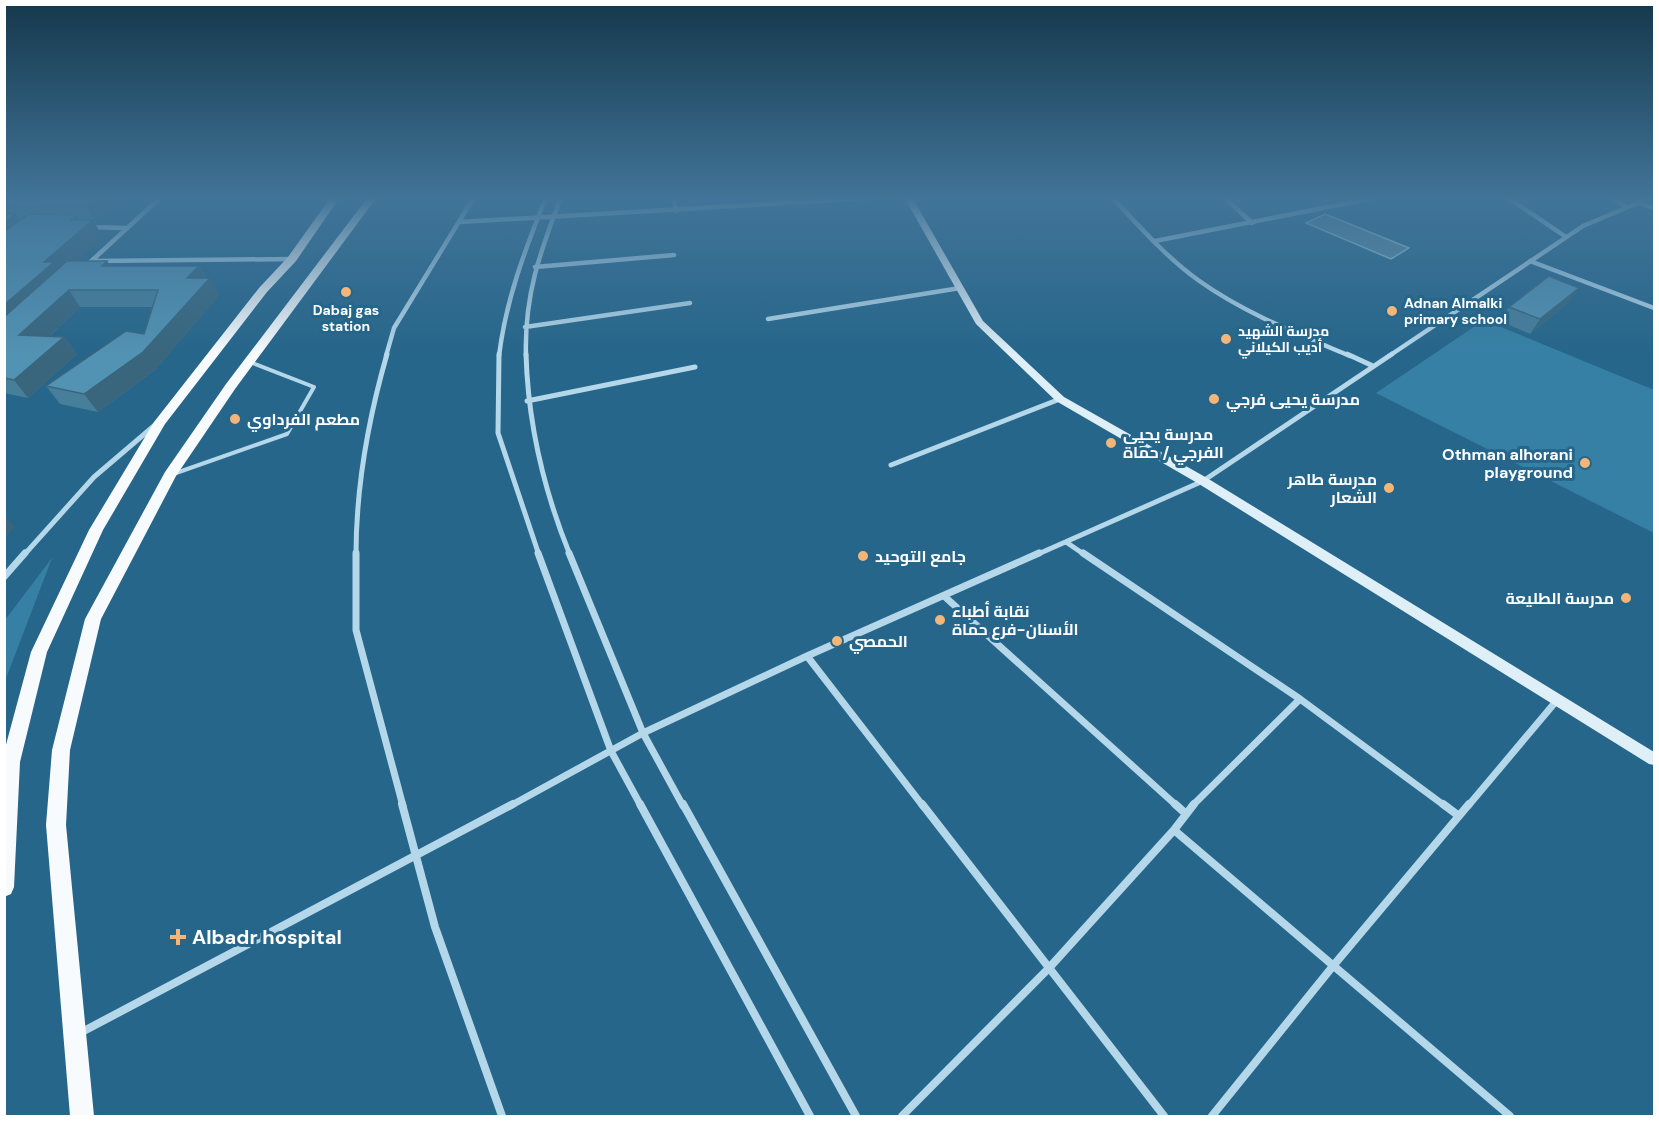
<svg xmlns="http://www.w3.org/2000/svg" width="1659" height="1121" font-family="'DM Sans',Cairo,sans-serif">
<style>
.green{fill:#3780a5}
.water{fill:#638ea5;stroke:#a8d4ea;stroke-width:1.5}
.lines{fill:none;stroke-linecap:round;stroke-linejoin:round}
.lane{stroke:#b4d7ea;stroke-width:4}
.street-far3{stroke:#b4d7ea;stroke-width:4.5}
.street-far2{stroke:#b4d7ea;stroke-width:5}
.street-far1{stroke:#b4d7ea;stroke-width:7}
.street{stroke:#b4d7ea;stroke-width:8}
.secondary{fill:#deeff8;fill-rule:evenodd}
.primary{fill:#f7fbfe;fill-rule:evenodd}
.wall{fill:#477e9a}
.shaded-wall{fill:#39667d}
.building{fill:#5292b3;stroke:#39667d;stroke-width:1.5}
.poi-dot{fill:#f3b678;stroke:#26668a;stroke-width:2}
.labels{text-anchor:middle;stroke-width:6;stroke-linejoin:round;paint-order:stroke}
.far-poi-label{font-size:14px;font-weight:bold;fill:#fff;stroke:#26668a;text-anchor:start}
.poi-label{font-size:16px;font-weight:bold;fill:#fff;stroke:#26668a;text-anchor:start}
.near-poi-label{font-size:20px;font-weight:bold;fill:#fff;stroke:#26668a;text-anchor:start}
</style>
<rect width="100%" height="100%" fill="#26668a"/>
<path class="green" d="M1484 320 1654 390V533L1376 393Z
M52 558 5 681V620Z"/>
<path class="water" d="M1325 214 1409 248 1391 259 1306 223Z"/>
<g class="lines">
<path class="lane" d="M176 473 287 434 314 387 250 362"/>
<path class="street-far3" d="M673 197 676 211
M1112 197C1139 226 1166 257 1198 280 1244 313 1298 334 1350 356
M1224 197 1252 223
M1507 197 1566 237
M1610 197 1627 207
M1639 203 1654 208
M459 222 887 197
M90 227 127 228
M1155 241 1379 197
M92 261 292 259
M1530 261 1654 308
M87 265 161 197
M535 267 674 255
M768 319 960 288
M525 327 690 303
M386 356 394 328 474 197
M499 356C506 299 525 250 546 197
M526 356C524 296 540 252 561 197
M1389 356 1583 226 1652 197"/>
<path class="street-far2" d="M499 354 498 433 539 555
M526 354C528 424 544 491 570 555
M1347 354 1373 366
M527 401 695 367
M891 465 1060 399
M1066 542 1085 555
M24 555 94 477 155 425
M356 555C356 486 368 420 387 354
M1036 555 1203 481 1392 354"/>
<path class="street-far1" d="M356 553V630L403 806
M538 553 611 751 641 806
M569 553 643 733 683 806
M1083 553 1300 699 1445 806
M4 577 25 553
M944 596 1177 806
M807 656 923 806
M510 806 643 733 807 656 1039 553
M1192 806 1300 699
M1468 806 1558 699"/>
<path class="street" d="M402 804 435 927 502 1116
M640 804 810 1116
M683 804 856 1116
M922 804 1164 1116
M1175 804 1185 813
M1443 804 1459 816
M1174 830 1510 1116
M80 1033 513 804
M902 1116 1049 968 1174 830 1194 804
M1212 1116 1333 966 1469 804"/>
<path class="secondary" d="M904 197H912L983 321 1064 397 1207 478 1654 752V765L1649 764 1199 484 1056 401 976 324Z"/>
<path class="primary" d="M331 197H340L296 261 267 292 165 424 103 530 47 652 20 762 14 887 11 894 4 897V752L31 652 89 530 154 422 259 288 288 257Z
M368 197H377L235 389 176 476 101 619 70 750 66 825 94 1116H70L46 825 52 750 85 619 165 472 226 384Z"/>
</g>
<path class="wall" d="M4 197 119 202 96 223H94L103 237 75 261H107L110 266H199L206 278H210L219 295 155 370 98 412 60 404 46 386 144 334 153 307H80L50 336 64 337 77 354 28 398 4 393Z
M1569 302 1530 334 1500 321 1509 307Z"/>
<path class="shaded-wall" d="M97 197H116L119 202 96 223 86 206Z
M15 214 26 231 4 248V222Z
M76 215 84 227 93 220 103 237 62 274 4 334V305L44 262 71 220Z
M107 261 118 278 102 266Z
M199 266 207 281 210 278 219 295 155 370 98 412 84 394 196 293 187 278Z
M1579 288 1569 302 1530 334 1540 319Z
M69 290 80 307 33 352 19 335Z
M64 337 77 354 28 398 14 380Z
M4 515 15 527 4 539Z"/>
<path class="building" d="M4 197H97L86 206 4 207Z
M4 214H15L4 222Z
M29 214 76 215 71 220H93L44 262H54L4 305V232Z
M67 261H107L102 266H199L187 278H210L143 352 84 394 46 386 126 331 144 334 158 290H69L19 335 64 337 14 380 4 378V317Z
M1549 276 1579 288 1540 319 1509 307Z"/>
<linearGradient id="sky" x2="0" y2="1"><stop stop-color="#15384c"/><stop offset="0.56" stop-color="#417498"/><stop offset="1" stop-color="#417498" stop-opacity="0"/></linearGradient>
<rect width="1659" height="354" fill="url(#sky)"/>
<g class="poi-dot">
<circle cx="346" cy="292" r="6"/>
<circle cx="1392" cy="311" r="6"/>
<circle cx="1226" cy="339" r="6"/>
<circle cx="1214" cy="399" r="6"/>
<circle cx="235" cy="419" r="6"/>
<circle cx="1111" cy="443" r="6"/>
<circle cx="1585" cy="463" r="6"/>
<circle cx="1389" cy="488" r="6"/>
<circle cx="863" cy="556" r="6"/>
<circle cx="1626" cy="598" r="6"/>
<circle cx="940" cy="620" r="6"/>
<circle cx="837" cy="641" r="6"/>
<path d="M175 928h6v6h6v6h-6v6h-6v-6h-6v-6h6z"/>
</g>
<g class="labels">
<g class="far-poi-label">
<text x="1404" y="308">Adnan Almalki<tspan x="1404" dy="16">primary school</tspan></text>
<text x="346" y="315" text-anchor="middle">Dabaj gas<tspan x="346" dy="16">station</tspan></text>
<text x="1238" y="336">مدرسة الشهيد<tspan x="1238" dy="16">أديب الكيلاني</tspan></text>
</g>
<g class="poi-label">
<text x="1226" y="405">مدرسة يحيى فرجي</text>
<text x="247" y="425">مطعم الفرداوي</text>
<text x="1123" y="440">مدرسة يحيى<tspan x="1123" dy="18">الفرجي / حماة</tspan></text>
<text x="1573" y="460" text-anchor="end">Othman alhorani<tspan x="1573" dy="18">playground</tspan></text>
<text x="1377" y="485" text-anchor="end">مدرسة طاهر<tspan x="1377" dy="18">الشعار</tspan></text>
<text x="875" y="562">جامع التوحيد</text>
<text x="1614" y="604" text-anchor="end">مدرسة الطليعة</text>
<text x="952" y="617">نقابة أطباء<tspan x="952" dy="18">الأسنان-فرع حماة</tspan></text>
<text x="849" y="647">الحمصي</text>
</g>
<g class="near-poi-label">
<text x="192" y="944">Albadr hospital</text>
</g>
</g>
<rect width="1659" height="1121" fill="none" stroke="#ffffff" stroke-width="12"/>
</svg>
